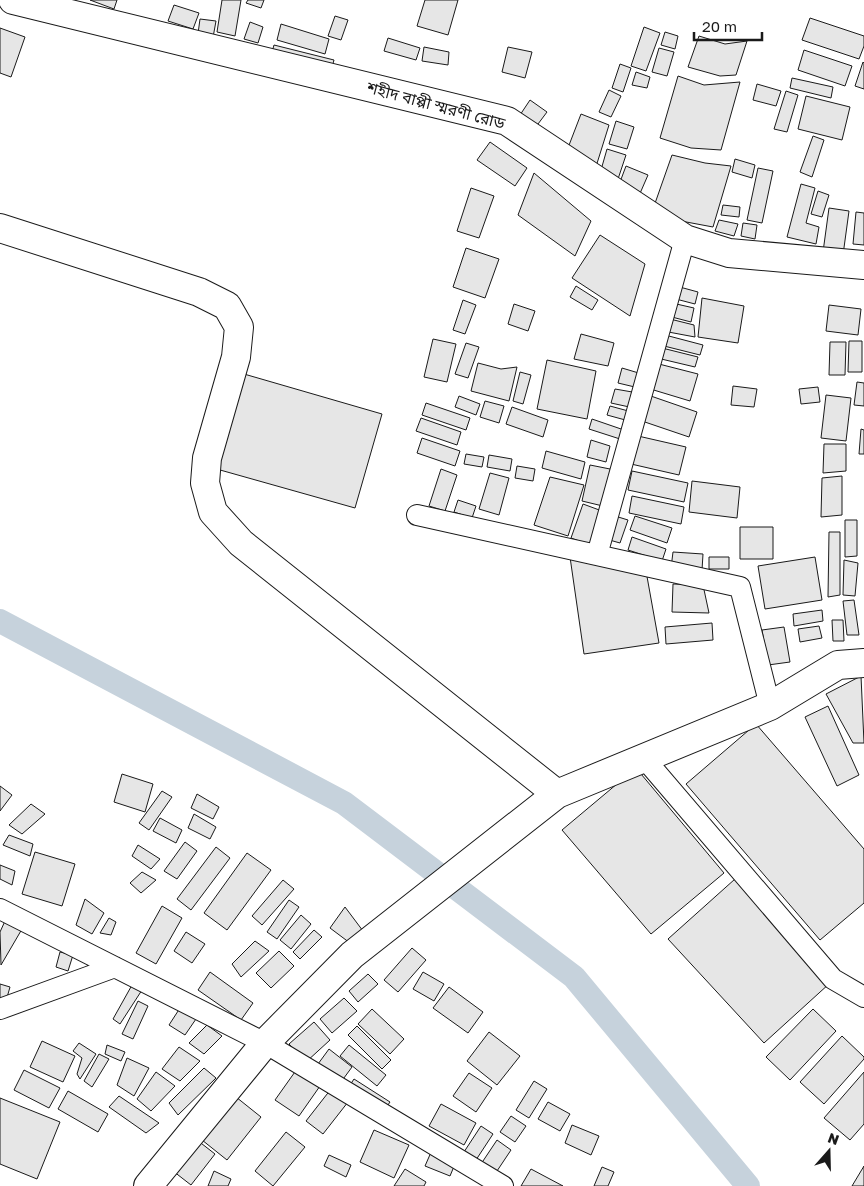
<svg xmlns="http://www.w3.org/2000/svg" width="864" height="1186" font-family="'Golos Text','Noto Sans Bengali',sans-serif">
<style>
.lines{fill:none;stroke-linecap:round;stroke-linejoin:round}
.canal{stroke:#c6d2dc;stroke-width:24}
.building{fill:#e6e6e6;stroke:#1a1a1a}
.street-casing{stroke:#1a1a1a;stroke-width:22}
.secondary-casing{stroke:#1a1a1a;stroke-width:30}
.street{stroke:#fff;stroke-width:20}
.secondary{stroke:#fff;stroke-width:28}
.labels{text-anchor:middle;stroke-width:4;stroke-linejoin:round;paint-order:stroke}
.street-label{font-size:16px;fill:#1a1a1a;stroke:#fff}
</style>
<rect width="100%" height="100%" fill="#fff"/>
<g class="lines">
<path class="canal" d="M0 621 344 803 574 977 748 1186"/>
</g>
<path class="building" d="M90 0H117L114 9Z
M222 0H241L235 36 217 32Z
M248 0H264L261 8 246 3Z
M425 0H458L448 35 417 26Z
M174 5 199 13 193 29 168 21Z
M335 16 348 20 341 40 328 36Z
M810 18 864 36V46L859 59 802 40Z
M200 19 216 21 212 43 197 41Z
M250 22 263 27 258 43 244 39Z
M281 24 329 39 325 54 277 40Z
M644 27 660 33 646 71 631 66Z
M0 28 25 37 11 77 0 73Z
M665 32 678 36 675 49 661 45Z
M699 36 725 44 747 41 736 75 720 76 688 67Z
M388 38 420 48 416 60 384 51Z
M274 45 334 60 330 74 270 59Z
M424 47 449 52 448 65 422 61Z
M508 47 532 52 525 78 502 72Z
M659 48 674 52 667 76 652 72Z
M804 50 852 66 845 86 798 70Z
M863 62 864 63V89L855 86Z
M620 64 631 68 623 92 612 88Z
M636 72 650 77 647 88 632 85Z
M678 76 704 85 740 82 721 150 691 148 660 138Z
M792 78 833 87 831 98 790 88Z
M757 84 781 91 776 106 753 100Z
M609 90 621 96 611 117 599 112Z
M786 91 798 95 787 132 774 129Z
M806 96 850 107 842 140 798 129Z
M530 100 547 112 535 128 518 118Z
M581 114 609 125 594 173 566 153Z
M616 121 634 127 627 149 609 144Z
M813 136 824 140 812 177 800 172Z
M490 142 527 168 515 186 477 160Z
M607 149 626 155 617 182 599 177Z
M672 155 705 163 731 166 713 227 681 221 653 209Z
M735 159 755 165 752 178 732 172Z
M626 166 648 175 638 198 617 190Z
M758 168 773 171 762 223 747 220Z
M534 173 591 221 575 256 518 215Z
M801 184 815 188 806 223 819 227 816 244 787 237Z
M471 188 494 196 479 238 457 231Z
M818 191 829 195 822 217 811 214Z
M723 205 740 207 739 217 721 215Z
M829 208 849 211 843 255 823 252Z
M856 212 864 213V245L853 244Z
M719 220 738 224 734 236 715 231Z
M743 223 757 225 755 239 741 236Z
M600 235 645 264 630 316 572 278Z
M466 248 499 259 485 298 453 287Z
M576 286 598 300 592 310 570 297Z
M676 286 698 292 695 304 672 298Z
M702 298 744 306 738 343 698 337Z
M463 300 476 305 465 334 453 330Z
M672 303 694 308 691 322 668 316Z
M514 304 535 311 528 331 508 324Z
M829 305 861 309 858 335 826 331Z
M666 318 694 325 695 337 663 331Z
M581 334 614 343 608 366 574 359Z
M665 335 703 345 700 355 664 346Z
M433 339 456 344 447 382 424 377Z
M849 341H862V372H848Z
M830 342H846L845 375H829Z
M466 343 479 347 468 378 455 374Z
M658 347 698 357 695 367 657 358Z
M547 360 596 371 587 419 537 409Z
M478 363 501 369 517 367 509 401 471 391Z
M655 363 698 374 690 401 647 388Z
M622 368 642 374 639 388 618 383Z
M520 372 531 375 523 404 513 401Z
M244 374 382 414 355 508 213 468Z
M857 382 864 383V406L854 405Z
M733 386 757 389 754 407 731 405Z
M818 387 820 402 801 404 799 389Z
M615 389 638 393 634 408 611 403Z
M645 394 697 412 689 437 636 419Z
M826 395 851 398 846 441 821 438Z
M459 396 480 404 476 415 455 407Z
M485 401 504 406 499 423 480 417Z
M426 403 470 418 466 430 422 415Z
M610 406 632 412 629 421 607 415Z
M512 407 548 420 543 437 506 424Z
M421 418 461 432 457 445 416 431Z
M592 419 624 430 620 439 589 429Z
M861 429 864 430V454H859Z
M638 436 686 447 679 475 631 464Z
M422 438 460 451 455 466 417 453Z
M591 440 610 446 606 462 587 457Z
M824 444H846V471L823 473Z
M546 451 585 462 581 479 542 468Z
M466 454 484 457 482 467 464 464Z
M489 455 512 459 510 471 487 467Z
M590 465 615 470 607 507 582 501Z
M517 466 535 469 533 481 515 478Z
M441 469 457 475 445 511 429 506Z
M632 471 688 483 684 502 628 490Z
M490 473 509 478 499 515 479 509Z
M842 476V515L821 517 822 478Z
M550 477 584 485 568 536 534 525Z
M692 481 740 487 737 518 689 512Z
M632 496 684 507 681 524 629 513Z
M458 500 476 506 472 518 454 512Z
M583 504 602 511 590 545 571 538Z
M615 516 628 520 620 543 606 539Z
M635 516 672 528 667 543 630 530Z
M845 520H857V556L845 557Z
M740 527H773V559H740Z
M829 532H840V595L828 597Z
M632 537 666 549 662 561 628 550Z
M673 552 703 554 702 570 671 568Z
M570 557 646 571 659 643 584 654Z
M709 557H729V569H709Z
M815 557 822 600 765 609 758 566Z
M844 560 858 563 855 596 843 595Z
M673 584 703 585 709 613 672 612Z
M854 600 859 635H847L843 601Z
M822 610 823 621 794 626 793 614Z
M832 620H843L844 641H833Z
M712 623 713 640 666 644 665 627Z
M819 626 822 638 800 642 798 629Z
M784 627 790 662 768 665 762 630Z
M861 676 864 743H853L826 694Z
M828 706 859 775 837 786 805 717Z
M756 724 864 849V903L820 940 686 784Z
M636 768 724 873 651 934 562 830Z
M122 774 153 784 145 812 114 802Z
M0 786 12 795 0 811Z
M162 791 172 797 149 830 139 823Z
M197 794 219 807 213 819 191 808Z
M31 804 45 814 22 834 9 825Z
M194 814 216 827 210 839 188 828Z
M160 818 182 830 176 843 153 831Z
M9 835 33 844 30 856 3 845Z
M185 842 197 851 177 879 164 871Z
M138 845 160 859 151 869 132 856Z
M216 847 230 858 191 910 177 899Z
M35 852 75 864 62 906 22 894Z
M247 853 271 870 227 930 204 913Z
M0 865 15 871 12 885 0 879Z
M142 872 156 880 141 893 130 883Z
M735 879 830 983 764 1043 668 939Z
M283 880 294 889 262 925 252 916Z
M85 899 104 913 92 934 76 925Z
M289 900 299 907 277 939 267 932Z
M162 906 182 918 156 964 136 953Z
M345 907 363 931 350 943 330 928Z
M301 915 311 924 291 949 280 940Z
M109 918 116 922 111 935 100 933Z
M5 921 22 929 1 965 0 932Z
M314 930 322 937 300 959 293 952Z
M186 932 205 944 192 963 174 951Z
M255 941 269 951 241 977 232 964Z
M412 948 426 960 398 992 384 980Z
M279 951 294 966 271 988 256 973Z
M60 952 73 955 68 971 56 967Z
M210 972 253 1003 241 1020 198 990Z
M423 972 444 984 434 1001 413 989Z
M368 974 378 984 358 1002 349 991Z
M0 984 10 987 6 1001 0 999Z
M132 985 142 990 120 1024 113 1019Z
M449 987 483 1012 468 1033 433 1008Z
M344 998 357 1011 332 1033 320 1019Z
M138 1001 148 1006 133 1039 122 1034Z
M180 1008 196 1019 185 1035 169 1025Z
M372 1009 404 1039 390 1054 358 1024Z
M813 1009 836 1031 790 1080 766 1057Z
M314 1022 330 1040 306 1062 289 1044Z
M207 1025 222 1036 204 1054 189 1043Z
M357 1026 391 1060 382 1069 348 1035Z
M489 1032 520 1056 497 1085 467 1061Z
M842 1036 864 1057V1059L824 1104 800 1082Z
M42 1041 75 1056 63 1082 30 1067Z
M79 1043 96 1054 80 1079 77 1074 82 1058 73 1051Z
M107 1045 125 1052 121 1061 105 1054Z
M349 1045 386 1075 377 1086 340 1056Z
M179 1047 200 1061 180 1081 162 1069Z
M329 1049 352 1067 341 1082 318 1064Z
M99 1054 109 1059 92 1087 84 1081Z
M127 1058 149 1068 134 1096 117 1085Z
M204 1068 216 1078 178 1115 169 1103Z
M297 1069 320 1086 299 1116 275 1100Z
M24 1070 60 1088 49 1108 14 1090Z
M156 1072 175 1086 151 1111 137 1099Z
M864 1072V1124L850 1140 824 1118Z
M469 1073 492 1088 476 1112 453 1096Z
M354 1079 390 1102 383 1112 348 1088Z
M534 1081 547 1089 529 1118 516 1110Z
M331 1089 348 1102 323 1134 306 1121Z
M68 1091 108 1114 98 1132 58 1109Z
M119 1096 159 1123 146 1133 109 1107Z
M236 1097 261 1117 227 1160 202 1140Z
M0 1098 60 1122 37 1179 0 1164Z
M548 1102 570 1114 560 1131 538 1119Z
M441 1104 476 1123 464 1145 429 1126Z
M511 1116 526 1126 515 1142 500 1132Z
M572 1125 599 1136 591 1155 565 1143Z
M481 1126 493 1134 474 1163 462 1155Z
M374 1130 409 1145 394 1178 360 1162Z
M286 1132 305 1147 273 1186 255 1171Z
M197 1140 215 1154 191 1185 173 1171Z
M497 1140 511 1150 495 1174 481 1164Z
M432 1150 455 1164 450 1176 425 1166Z
M329 1155 351 1165 346 1177 324 1166Z
M864 1166V1186H852Z
M602 1167 614 1172 608 1186H594Z
M405 1169 426 1182 424 1186H394Z
M531 1169 563 1186H521Z
M214 1171 231 1179 228 1186H208Z"/>
<g class="lines">
<g class="street-casing">
<path id="street" d="M417 515 740 587 770 706
M597 555 685 239
M644 758 833 979 864 997
M0 909 265 1043 503 1186
M0 1009 115 967"/>
</g>
<g class="secondary-casing">
<path id="secondary" d="M13 0 507 121 685 239 729 253 864 265
M0 228 199 292 227 306 239 327 236 357 207 458 205 483 213 512 241 543 557 794
M148 1186 265 1043 352 955 557 794 770 706 838 665 864 663"/>
</g>
<use href="#street" class="street"/>
<use href="#secondary" class="secondary"/>
</g>
<g class="labels">
<g class="street-label">
<text transform="translate(436 105) rotate(15)" y="6">শহীদ বাপ্পী স্মরণী রোড</text>
</g>
</g>
<g transform="translate(829 1151) rotate(20)" stroke="#ffffff" stroke-width="4" paint-order="stroke">
<path d="M0-4L9 19L0 12L-9 19Z" fill="#1a1a1a"/>
<text y="-8" font-size="14" font-weight="bold" text-anchor="middle" fill="#1a1a1a">N</text>
</g>
<path d="M694 32v8h68v-8" fill="none" stroke="#1a1a1a" stroke-width="2.5"/>
<text x="702" y="32" font-size="15" fill="#1a1a1a" stroke="#ffffff" stroke-width="4" paint-order="stroke">20 m</text>
</svg>
